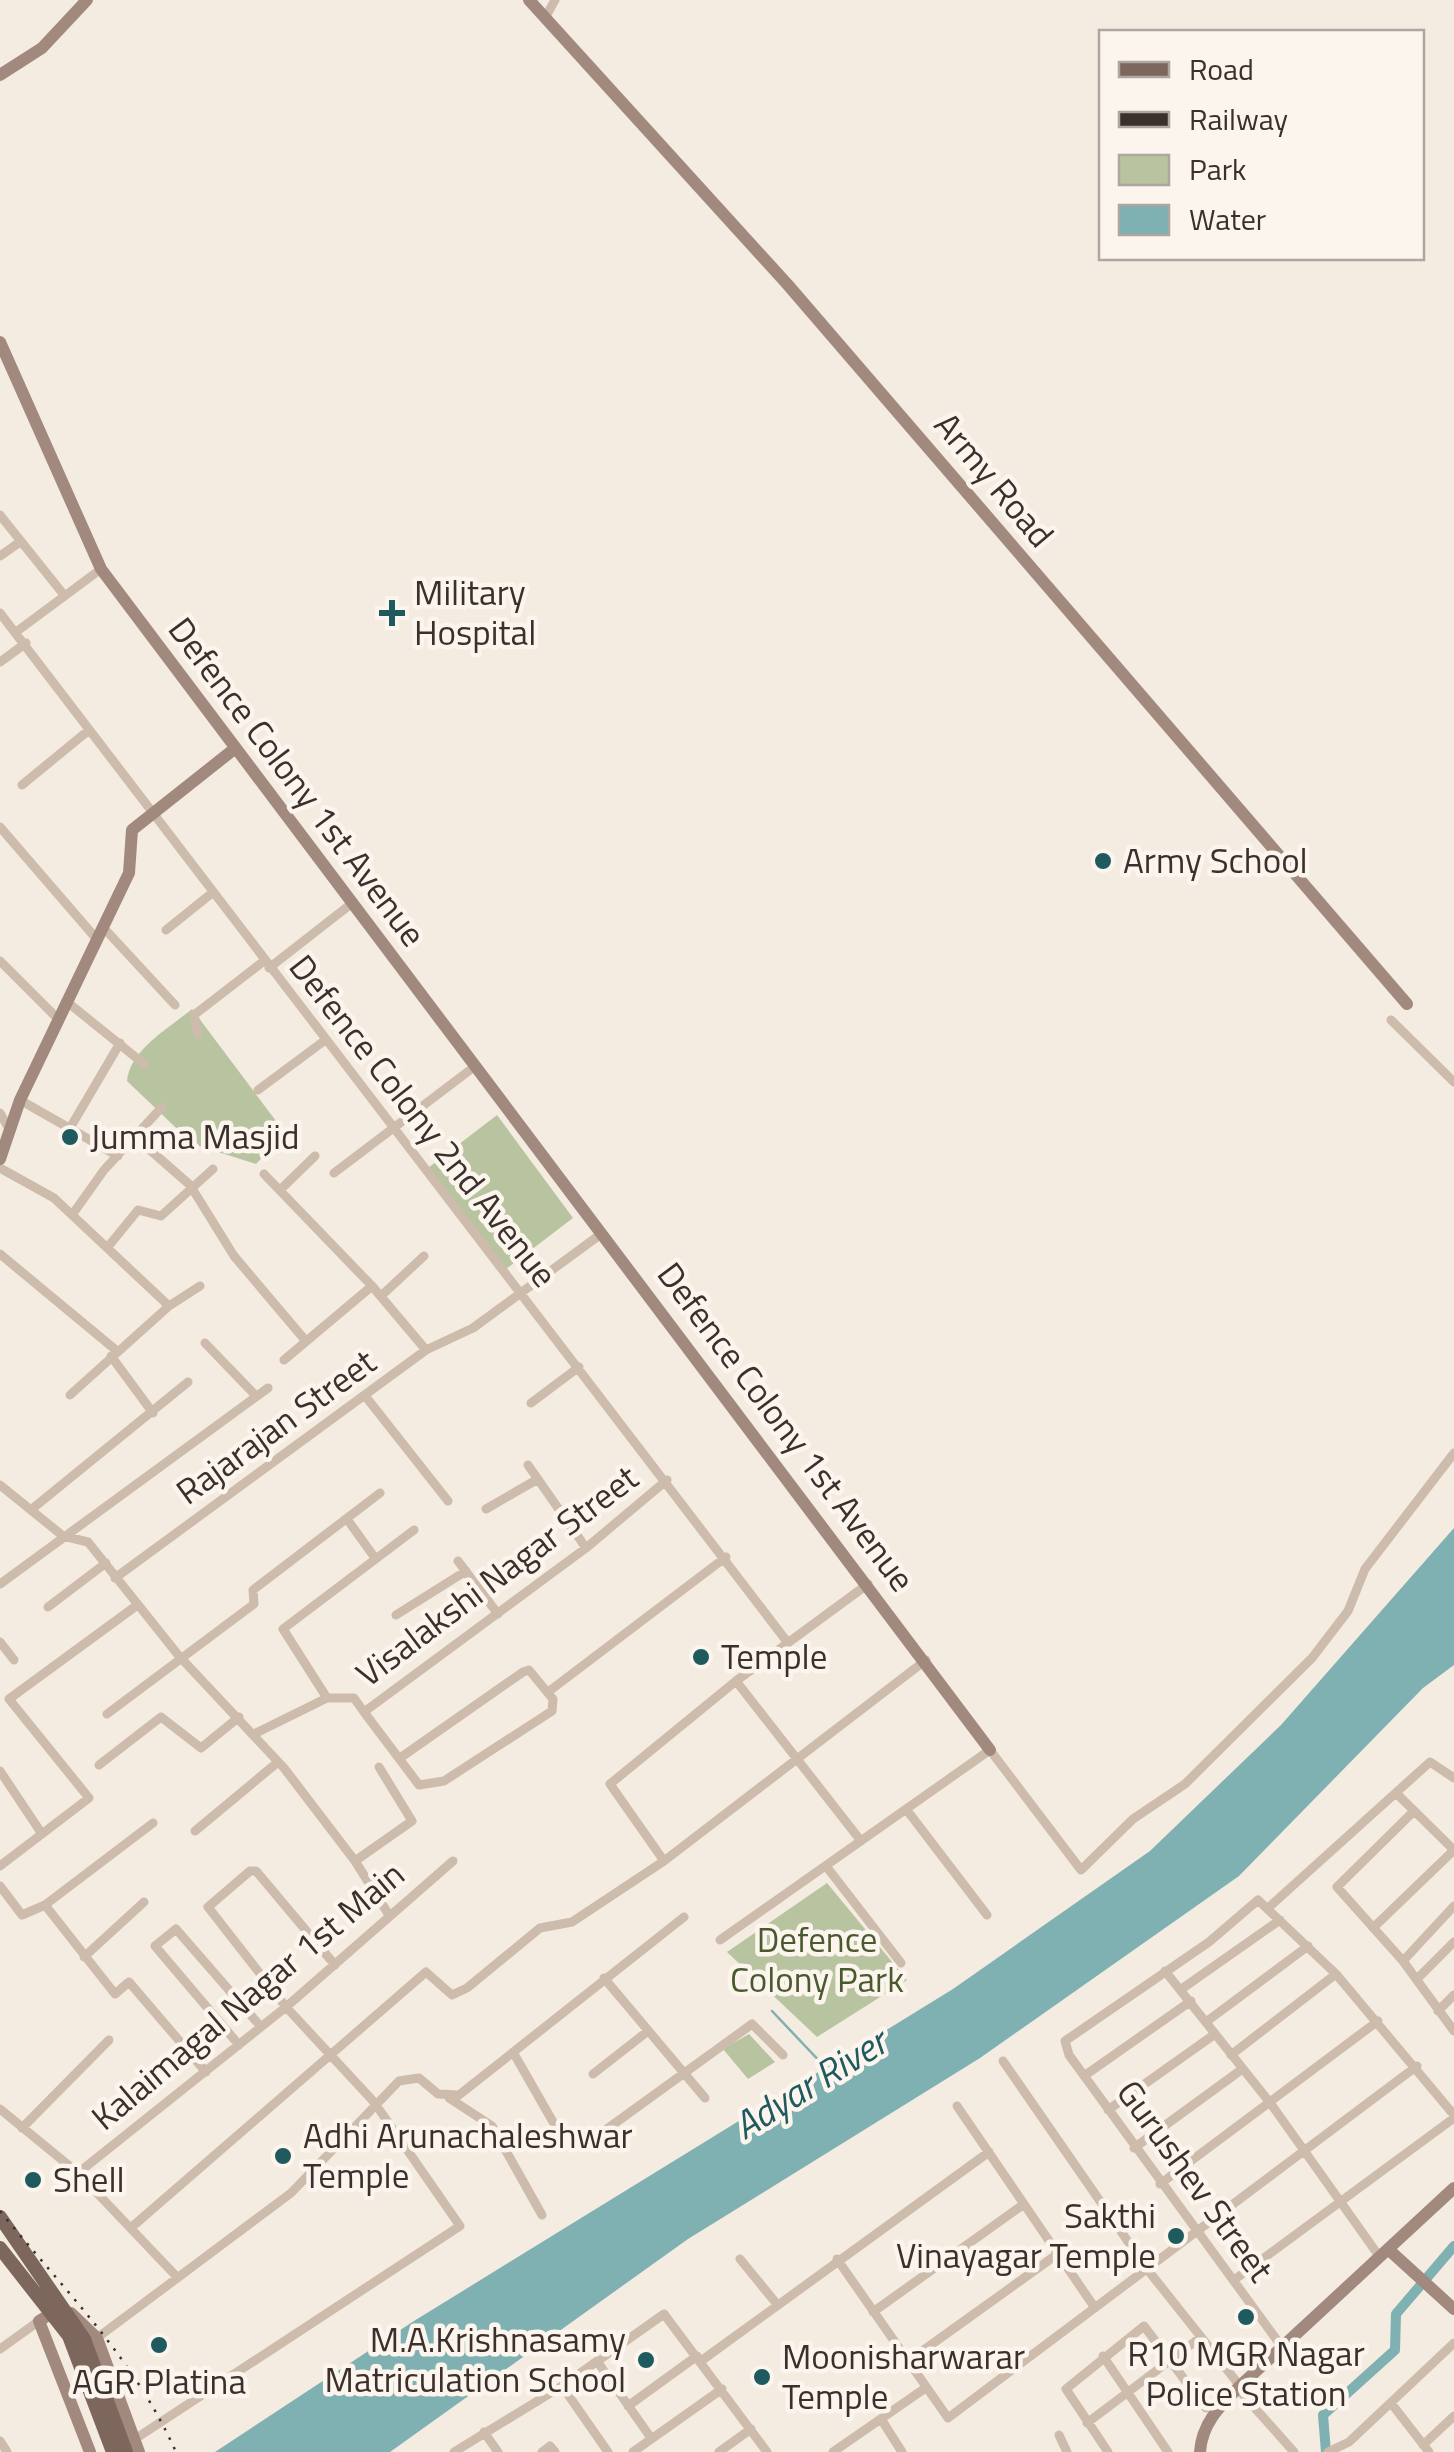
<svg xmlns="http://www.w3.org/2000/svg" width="1454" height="2452" font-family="'Titillium Web',sans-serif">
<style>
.green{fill:#b8c4a0}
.water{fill:#7fb0b2}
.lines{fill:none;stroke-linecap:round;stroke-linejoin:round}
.stream{stroke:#7fb0b2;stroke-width:2.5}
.canal{stroke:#7fb0b2;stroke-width:10}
.street{stroke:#cdbbac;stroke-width:9}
.secondary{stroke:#a18a7d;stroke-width:12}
.primary{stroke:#7d675c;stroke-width:14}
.rail{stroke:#3b302b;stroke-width:2.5;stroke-dasharray:2.5 8;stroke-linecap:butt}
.poi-dot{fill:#1f5a5e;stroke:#fbf5ee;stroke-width:4}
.labels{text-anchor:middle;stroke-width:9;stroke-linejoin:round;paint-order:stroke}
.street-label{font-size:35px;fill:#3b302b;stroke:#fbf5ee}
.poi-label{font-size:35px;fill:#3b302b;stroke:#fbf5ee;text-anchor:start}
.park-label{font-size:35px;fill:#4a5a2e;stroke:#fbf5ee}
.water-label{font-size:38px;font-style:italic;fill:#1f5a5e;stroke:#fbf5ee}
</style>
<rect width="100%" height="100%" fill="#f4ebe1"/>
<path class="green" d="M192 1009 285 1133 256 1164 193 1144 127 1081C130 1050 169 1028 192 1009Z
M497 1115 573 1218 506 1269 428 1168Z
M827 1883 907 1980 817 2037 727 1952Z
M749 2034 775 2062 748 2079 723 2049Z"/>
<path class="water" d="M1454 1528V1665L1423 1688 1239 1876 980 2058 688 2239 390 2452H215L414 2321 953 1989 1150 1851 1281 1725Z"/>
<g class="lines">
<path class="stream" d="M772 2011 825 2067"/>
<path class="canal" d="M1326 2452 1323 2415 1395 2350 1396 2314 1454 2246"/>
<path class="street" d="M545 18 555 0
M0 515 64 595
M0 556 20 542
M0 613 788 1643
M16 632 101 569
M0 662 26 643
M22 785 89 730
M0 827 94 936
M102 926 175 1005
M166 930 212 893
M0 961 57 1018
M269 968 351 904
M66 1001 144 1064
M1391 1020 1454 1082
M198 1034 194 1015 264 961
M258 1090 324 1041
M20 1100 118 1156
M0 1113 9 1129
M70 1128 120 1043
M134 1136 190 1185 234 1256 305 1340
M0 1168 54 1198 169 1306 70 1395
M334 1173 474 1067
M264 1174 372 1286 426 1350
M280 1190 315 1156
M72 1215 104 1170 162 1107
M107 1248 138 1210 161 1216 213 1169
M0 1254 117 1351
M381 1296 424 1256
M169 1306 200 1286
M205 1343 256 1396
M111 1356 153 1413
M284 1360 372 1286
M366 1397 448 1501
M531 1403 579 1367
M528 1465 586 1548
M0 1485 63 1536 88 1542 179 1656 284 1768 355 1861 389 1915
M32 1509 188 1382
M486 1509 538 1479
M347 1519 375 1558
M458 1561 498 1614
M115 1578 426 1350 473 1328 601 1234
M0 1584 268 1388
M48 1607 106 1563
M396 1615 466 1571
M0 1642 14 1660
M736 1681 861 1841
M548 1692 726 1557
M327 1698 283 1629 414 1530
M364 1712 419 1785 444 1781 552 1711 553 1699 529 1670 523 1672 400 1758
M107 1714 254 1604 253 1590 380 1493
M254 1734 327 1698H354L364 1712 586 1548 667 1480
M99 1765 161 1717 201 1748 239 1717
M0 1771 42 1834
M1396 1793 1454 1850
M906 1809 987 1915
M1414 1811 1337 1887 1403 1961 1454 2031
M195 1831 278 1762
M355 1861 412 1821 379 1767
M664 1861 610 1784 736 1681 868 1584
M0 1866 89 1798 9 1699 136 1606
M826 1866 901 1963
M0 1886 22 1915 45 1905 115 1994 129 1982 206 2072
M45 1905 153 1823
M1267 1909 1430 1762 1454 1778
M1373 1928 1454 1850
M720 1940 990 1750 1081 1870 1133 1819 1185 1784 1312 1658 1348 1611 1365 1569 1454 1453
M84 1957 144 1902
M1403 1961 1454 1906
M1165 1971 1271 2104 1379 2256
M604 1978 705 2098
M1417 1979 1454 1942
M1183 1988 1280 1920
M1438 2011 1454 1995
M1206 2022 1308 1946
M239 2045 155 1946 176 1929 261 2027
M513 2052 565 2143
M1231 2055 1336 1974
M1003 2061 1147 2269 1240 2386
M593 2074 648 2031
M1084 2076 1191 2001
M449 2098 492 2126 542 2215
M957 2106 1095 2308
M0 2109 78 2173 177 2277
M1108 2110 1215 2034
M22 2128 109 2040
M589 2142 752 2024 783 2055
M1134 2148 1241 2070
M78 2173 286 2007 453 1861
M1160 2184 1378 2021
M133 2226 426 1972 452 1995 467 1988 540 1928 572 1922 664 1861 926 1660
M740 2259 776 2303
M837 2259 948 2418 1417 2066
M1234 2280 1454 2118
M873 2312 1024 2204
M97 2338 291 2193 399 2081 419 2078 438 2094 459 2095 684 1917
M1282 2347 1069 2055 1065 2041 1209 1942 1258 1900 1336 1974 1454 2115
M0 2349 39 2321
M1103 2356 1168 2452
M597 2361 651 2438
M701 2361 989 2152
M907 2362 1059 2253
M562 2386 608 2452
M1237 2388 1294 2452
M1391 2403 1429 2452
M628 2406 697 2356
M881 2419 902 2452
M1087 2423 1201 2337
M484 2432 498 2452
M1059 2435 1067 2452
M135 2439 460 2226 374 2102 286 2007 208 1907 250 1871H256L335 1965
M0 2441 7 2452
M1423 2445 1454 2416
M454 2452 562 2386 664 2314 767 2452
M542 2452 550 2446 555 2452
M633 2452 722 2389
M719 2452 751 2429
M833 2452 924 2389
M1108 2452 1066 2389 1144 2326 1206 2408
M1328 2452 1349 2442 1454 2343"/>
<path class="secondary" d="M529 0 788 285 1407 1004
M0 75 42 48 87 0
M0 342 101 569 990 1750
M0 1159 20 1100 129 873 132 830 233 750
M1388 2249 1454 2309
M52 2313 39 2321 90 2452
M71 2313 97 2338 139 2452
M1200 2452C1202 2423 1220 2406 1240 2386L1454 2188"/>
<path class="primary" d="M0 2217 84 2339 126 2452
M0 2248 69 2336 113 2452"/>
<path class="rail" d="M0 2211C64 2290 134 2358 176 2452"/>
</g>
<g class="poi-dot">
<path d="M387 598h10v10h10v10h-10v10h-10v-10h-10v-10h10z"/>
<circle cx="1103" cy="861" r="10"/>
<circle cx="70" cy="1137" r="10"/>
<circle cx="701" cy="1657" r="10"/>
<circle cx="283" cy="2156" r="10"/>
<circle cx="33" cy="2180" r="10"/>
<circle cx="1176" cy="2236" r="10"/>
<circle cx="1246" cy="2317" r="10"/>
<circle cx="159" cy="2345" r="10"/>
<circle cx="646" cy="2360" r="10"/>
<circle cx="762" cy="2377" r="10"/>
</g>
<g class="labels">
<g class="street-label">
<text transform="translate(994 480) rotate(50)" y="12">Army Road</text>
<text transform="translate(297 782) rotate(53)" y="12">Defence Colony 1st Avenue</text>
<text transform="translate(423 1121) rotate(52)" y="12">Defence Colony 2nd Avenue</text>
<text transform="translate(276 1427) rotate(-36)" y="12">Rajarajan Street</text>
<text transform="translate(786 1427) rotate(53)" y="12">Defence Colony 1st Avenue</text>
<text transform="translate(497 1576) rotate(-37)" y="12">Visalakshi Nagar Street</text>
<text transform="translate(248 1996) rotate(-40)" y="12">Kalaimagal Nagar 1st Main</text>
<text transform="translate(1195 2181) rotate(54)" y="12">Gurushev Street</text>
</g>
<g class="poi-label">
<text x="414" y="605">Military<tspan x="414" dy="40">Hospital</tspan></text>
<text x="1123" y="873">Army School</text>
<text x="90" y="1149">Jumma Masjid</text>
<text x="721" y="1669">Temple</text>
<text x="303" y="2148">Adhi Arunachaleshwar<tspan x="303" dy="40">Temple</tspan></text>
<text x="53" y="2192">Shell</text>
<text x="1156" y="2228" text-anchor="end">Sakthi<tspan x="1156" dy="40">Vinayagar Temple</tspan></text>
<text x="626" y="2352" text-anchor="end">M.A.Krishnasamy<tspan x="626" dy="40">Matriculation School</tspan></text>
<text x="1246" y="2366" text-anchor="middle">R10 MGR Nagar<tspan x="1246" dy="40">Police Station</tspan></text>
<text x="782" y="2369">Moonisharwarar<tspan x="782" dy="40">Temple</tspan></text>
<text x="159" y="2394" text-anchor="middle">AGR Platina</text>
</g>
<g class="park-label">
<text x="817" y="1952">Defence<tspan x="817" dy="40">Colony Park</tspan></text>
</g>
<g class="water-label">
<text transform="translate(810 2084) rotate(-32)" y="13">Adyar River</text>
</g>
</g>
<rect x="1099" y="30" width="325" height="230" fill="#fbf5ee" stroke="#aea6a0" stroke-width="2.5"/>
<rect x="1119" y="62" width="50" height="15" fill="#7d675c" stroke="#aea6a0" stroke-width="2.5"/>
<text x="1189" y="80" font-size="30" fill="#3b302b">Road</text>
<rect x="1119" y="112" width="50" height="15" fill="#3b302b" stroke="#aea6a0" stroke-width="2.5"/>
<text x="1189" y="130" font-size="30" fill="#3b302b">Railway</text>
<rect x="1119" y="155" width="50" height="30" fill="#b8c4a0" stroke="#aea6a0" stroke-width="2.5"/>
<text x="1189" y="180" font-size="30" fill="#3b302b">Park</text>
<rect x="1119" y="205" width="50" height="30" fill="#7fb0b2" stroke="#aea6a0" stroke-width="2.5"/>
<text x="1189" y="230" font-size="30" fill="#3b302b">Water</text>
</svg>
